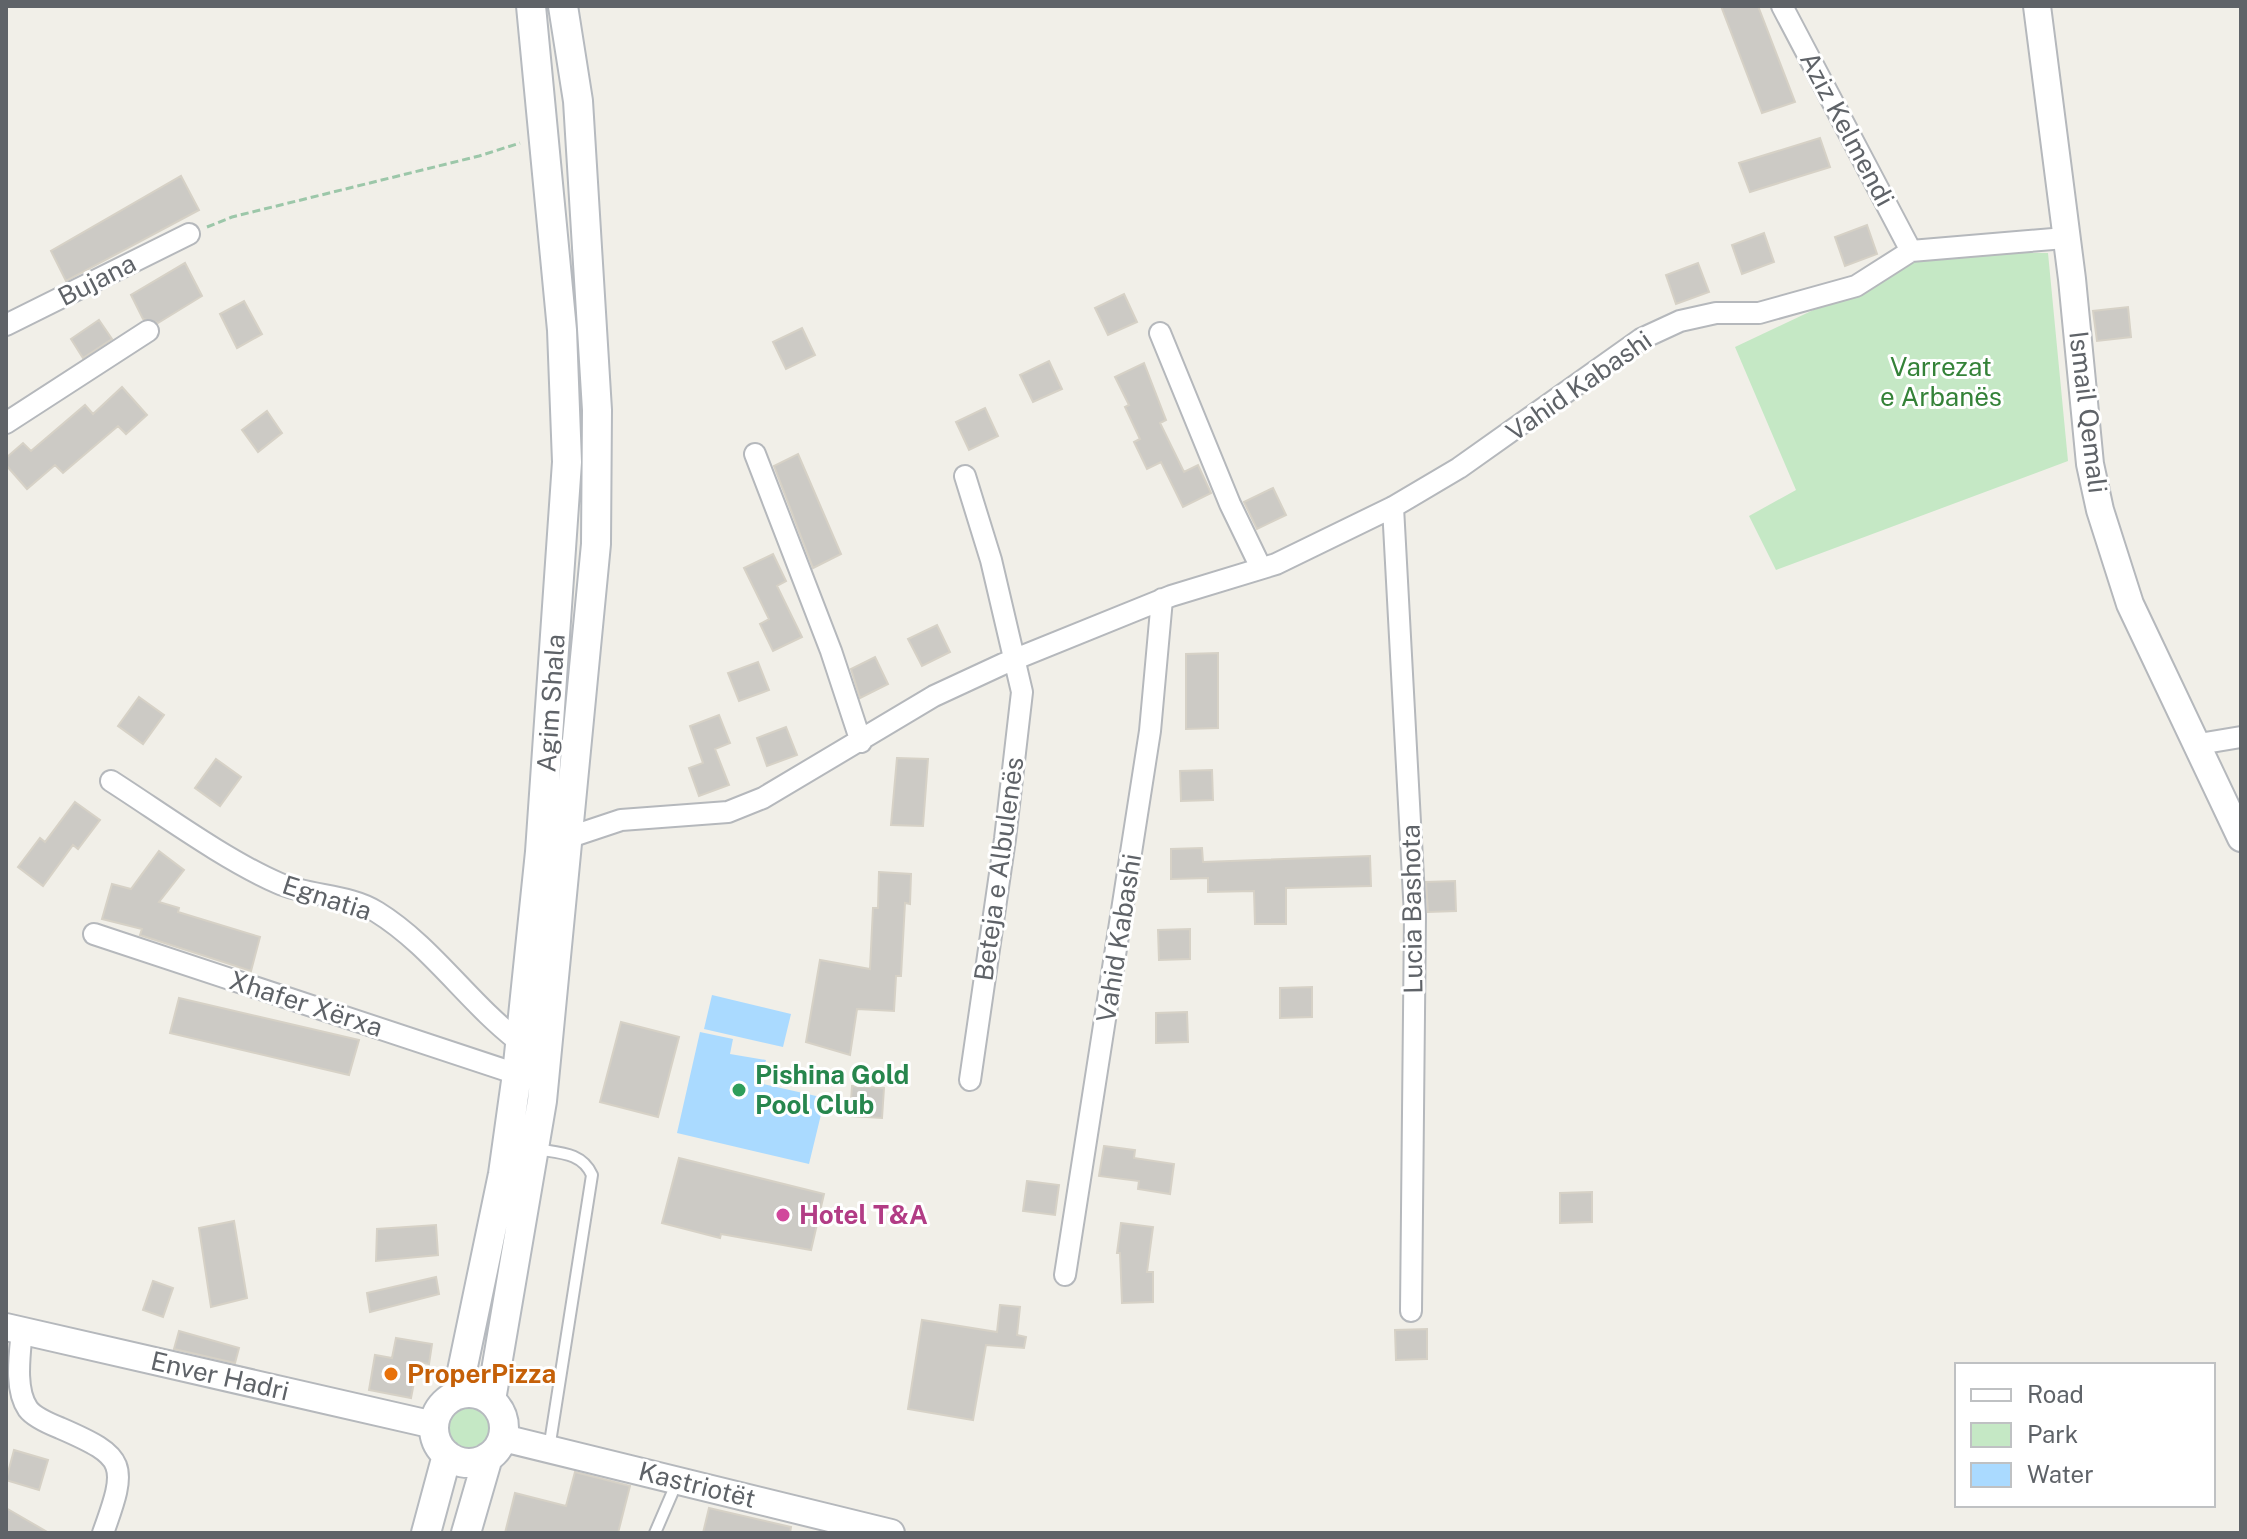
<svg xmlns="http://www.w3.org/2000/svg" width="2247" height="1539" font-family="'Public Sans',sans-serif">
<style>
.green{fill:#c5e8c5}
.water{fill:#aadaff}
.building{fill:#cccac5;stroke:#d6d1c6;stroke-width:2}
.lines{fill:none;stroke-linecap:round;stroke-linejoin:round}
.service-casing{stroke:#b5b8bc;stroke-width:14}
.minor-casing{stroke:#b5b8bc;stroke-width:24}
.tertiary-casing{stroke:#b5b8bc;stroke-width:30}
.secondary-casing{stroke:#b6babf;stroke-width:32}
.path{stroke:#9cc7a9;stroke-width:3;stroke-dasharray:8 4;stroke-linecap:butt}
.service{stroke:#fff;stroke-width:10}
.minor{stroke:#fff;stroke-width:20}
.tertiary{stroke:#fff;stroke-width:26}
.secondary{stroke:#fff;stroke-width:28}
.leisure-dot{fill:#2e9e5b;stroke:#fff;stroke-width:3}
.hotel-dot{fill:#d1479c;stroke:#fff;stroke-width:3}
.food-dot{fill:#e8710a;stroke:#fff;stroke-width:3}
.labels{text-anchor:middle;stroke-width:6;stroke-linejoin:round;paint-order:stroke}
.street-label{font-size:26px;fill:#5f6368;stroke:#fff}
.park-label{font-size:26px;fill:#348238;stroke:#fff}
.leisure-label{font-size:26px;font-weight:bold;fill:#27864d;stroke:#fff;text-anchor:start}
.hotel-label{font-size:26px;font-weight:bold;fill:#b23c85;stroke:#fff;text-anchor:start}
.food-label{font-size:26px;font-weight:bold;fill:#c56008;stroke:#fff;text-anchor:start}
</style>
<rect width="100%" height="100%" fill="#f1efe8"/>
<path class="green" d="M1938 251 2048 253 2068 461 1776 570 1749 516 1796 490 1735 347Z
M445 1428a25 25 0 1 1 50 0a25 25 0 1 1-50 0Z"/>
<path class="water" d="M712 995 791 1014 783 1047 704 1029Z
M700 1032 733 1039 730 1054 766 1060 759 1083 825 1098 809 1164 677 1133Z"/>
<path class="building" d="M1721 6H1758L1795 102 1762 113Z
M1820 138 1830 167 1750 192 1739 163Z
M181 176 199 210 66 281 51 251Z
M1867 225 1877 254 1845 266 1835 237Z
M1764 233 1774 262 1742 274 1732 245Z
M185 263 202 296 158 323 143 319 131 295Z
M1698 263 1709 292 1676 304 1666 275Z
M1124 294 1137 322 1108 335 1095 308Z
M244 301 262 334 237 348 220 314Z
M2128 307 2131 337 2097 341 2093 311Z
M99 320 112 339 83 358 71 339Z
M802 328 815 355 786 369 773 342Z
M1049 361 1062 389 1033 402 1020 375Z
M1144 363 1166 420 1160 423 1184 472 1198 465 1211 493 1183 507 1161 462 1147 469 1134 442 1140 439 1125 407 1129 405 1115 377Z
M122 387 147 415 126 434 118 426 63 473 55 465 27 489 6 465V458L23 443 31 451 85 405 93 414Z
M985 408 998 436 969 450 956 422Z
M267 411 282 433 258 452 242 430Z
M798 454 841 554 813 568 774 466Z
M1273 488 1286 515 1257 529 1244 502Z
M773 554 786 581 777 586 802 637 773 651 760 624 769 619 744 568Z
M937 625 950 652 922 666 908 639Z
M1218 653V728L1186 729V654Z
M875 657 888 684 860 698 851 669Z
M758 662 769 690 739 701 728 673Z
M139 697 164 715 143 744 118 726Z
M719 715 730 743 715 749 729 785 699 796 689 768 703 763 690 726Z
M786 727 797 755 767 766 757 738Z
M897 758 928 759 923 826 891 825Z
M216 759 241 777 220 806 195 788Z
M1212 770 1213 800 1181 801 1180 771Z
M75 802 100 820 78 849 73 845 43 886 18 867 40 838 45 842Z
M1202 848 1203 862 1370 856 1371 886 1286 888V924H1255L1254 891 1208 892V878L1171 879V849Z
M159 851 184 870 159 902 179 908 178 912 260 937 251 971 140 935 142 929 102 919 112 884 131 889Z
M879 872 911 874 910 904 905 903 901 976H896L894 1011 857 1009 850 1055 806 1042 820 960 870 969 873 908H878Z
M1455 881 1456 911 1428 912 1426 882Z
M1190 929V959L1159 960 1158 930Z
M1312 987V1017L1280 1018V988Z
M179 998 359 1040 349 1075 170 1033Z
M1187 1012 1188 1042 1156 1043V1013Z
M621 1022 679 1037 658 1117 600 1102Z
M852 1086 884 1088 882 1118 850 1116Z
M1104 1146 1135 1150 1134 1158 1174 1164 1170 1194 1138 1189 1139 1181 1099 1176Z
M679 1158 824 1194 811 1250 721 1234 720 1238 662 1223Z
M1027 1181 1059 1185 1055 1215 1023 1211Z
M1592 1192V1222L1560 1223V1193Z
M234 1221 247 1298 211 1307 199 1228Z
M1121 1223 1153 1227 1147 1272H1153V1302L1122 1303 1120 1253H1117Z
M436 1225 438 1255 376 1261 377 1229Z
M436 1277 439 1294 370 1312 367 1293Z
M153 1281 173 1288 163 1317 143 1310Z
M1000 1305 1020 1307 1017 1335 1026 1337 1024 1348 986 1345 973 1420 908 1409 922 1320 997 1332Z
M1427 1329V1359L1396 1360 1395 1330Z
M179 1331 239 1348 235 1363 174 1349Z
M396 1338 432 1344 429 1364 418 1362 411 1398 369 1390 375 1355 392 1358Z
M14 1450 48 1460 39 1490 6 1480Z
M575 1472 630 1486 618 1533H505L515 1493 566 1506Z
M6 1508 49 1533H6Z
M709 1508 791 1527 790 1533H703Z"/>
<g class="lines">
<g class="service-casing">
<path id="service" d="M536 1149C559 1153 582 1152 592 1175L549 1449
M655 1533 677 1482"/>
</g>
<g class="minor-casing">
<path id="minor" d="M1782 6 1911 251
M6 325 189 234
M1160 333 1230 504 1261 568
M6 423 148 331
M755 454 831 651 861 742
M965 476 991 560 1022 692 1005 839 970 1080
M1393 507 1415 915 1411 1311
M2199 744 2241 737
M111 781C161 813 225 860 278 883 310 897 349 894 377 912 432 946 469 1004 521 1043
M570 837 621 820 728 812 763 798 934 696 1003 664 1171 596 1276 564 1393 507 1459 468 1641 339 1680 321 1716 313H1759L1856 286 1911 251 2065 238
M94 934 517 1074
M1065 1275 1150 731 1162 599
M22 1330C20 1353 14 1389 28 1409 34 1417 50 1424 60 1428 127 1457 128 1464 103 1533"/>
</g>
<g class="tertiary-casing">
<path id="tertiary" d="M2037 6 2072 279 2090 464 2100 510 2130 604 2241 838
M6 1327 434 1425
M503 1438 891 1533"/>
</g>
<g class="secondary-casing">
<path id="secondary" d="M434 1428a35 35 0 1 1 70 0a35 35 0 1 1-70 0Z
M457 1395 503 1174 517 1074 540 852 567 462 562 330 531 6
M491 1400 542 1101 596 544 597 410 578 101 563 6
M426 1533 447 1455
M466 1533 488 1457"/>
</g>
<path class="path" d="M207 227 232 217 479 156 520 143"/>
<use href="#service" class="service"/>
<use href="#minor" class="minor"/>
<use href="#tertiary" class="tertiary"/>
<use href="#secondary" class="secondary"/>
</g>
<circle class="leisure-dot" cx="739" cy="1090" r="8"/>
<circle class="hotel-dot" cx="783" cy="1215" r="8"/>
<circle class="food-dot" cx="391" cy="1374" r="8"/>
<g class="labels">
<g class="street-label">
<text transform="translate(1847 129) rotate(62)" y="9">Aziz Kelmendi</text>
<text transform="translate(97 280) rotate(-27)" y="9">Bujana</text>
<text transform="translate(1579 386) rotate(-35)" y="9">Vahid Kabashi</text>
<text transform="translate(2088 412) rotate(83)" y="9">Ismail Qemali</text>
<text transform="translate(551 703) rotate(-86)" y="9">Agim Shala</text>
<text transform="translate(999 869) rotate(-82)" y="9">Beteja e Albulenës</text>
<text transform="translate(327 898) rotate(18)" y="9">Egnatia</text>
<text transform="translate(1412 909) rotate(-91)" y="9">Lucia Bashota</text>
<text transform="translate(1119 938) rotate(-81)" y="9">Vahid Kabashi</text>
<text transform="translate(306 1004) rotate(18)" y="9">Xhafer Xërxa</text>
<text transform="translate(220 1376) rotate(13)" y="9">Enver Hadri</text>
<text transform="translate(697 1485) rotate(14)" y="9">Kastriotët</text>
</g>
<g class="park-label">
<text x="1941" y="376">Varrezat<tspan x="1941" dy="30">e Arbanës</tspan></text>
</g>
<g class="leisure-label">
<text x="755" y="1084">Pishina Gold<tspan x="755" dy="30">Pool Club</tspan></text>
</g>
<g class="hotel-label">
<text x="799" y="1224">Hotel T&amp;A</text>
</g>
<g class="food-label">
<text x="407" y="1383">ProperPizza</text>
</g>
</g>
<rect width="2247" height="1539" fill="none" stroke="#5f6368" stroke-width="16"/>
<rect x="1955" y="1363" width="260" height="144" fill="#ffffff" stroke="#bfc1c3" stroke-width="2"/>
<rect x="1971" y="1389" width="40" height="12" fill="#ffffff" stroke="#bfc1c3" stroke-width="2"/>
<text x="2027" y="1403" font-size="24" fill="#5f6368">Road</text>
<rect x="1971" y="1423" width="40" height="24" fill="#c5e8c5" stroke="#bfc1c3" stroke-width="2"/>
<text x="2027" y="1443" font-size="24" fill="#5f6368">Park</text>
<rect x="1971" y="1463" width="40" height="24" fill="#aadaff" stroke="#bfc1c3" stroke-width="2"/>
<text x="2027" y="1483" font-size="24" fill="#5f6368">Water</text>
</svg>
